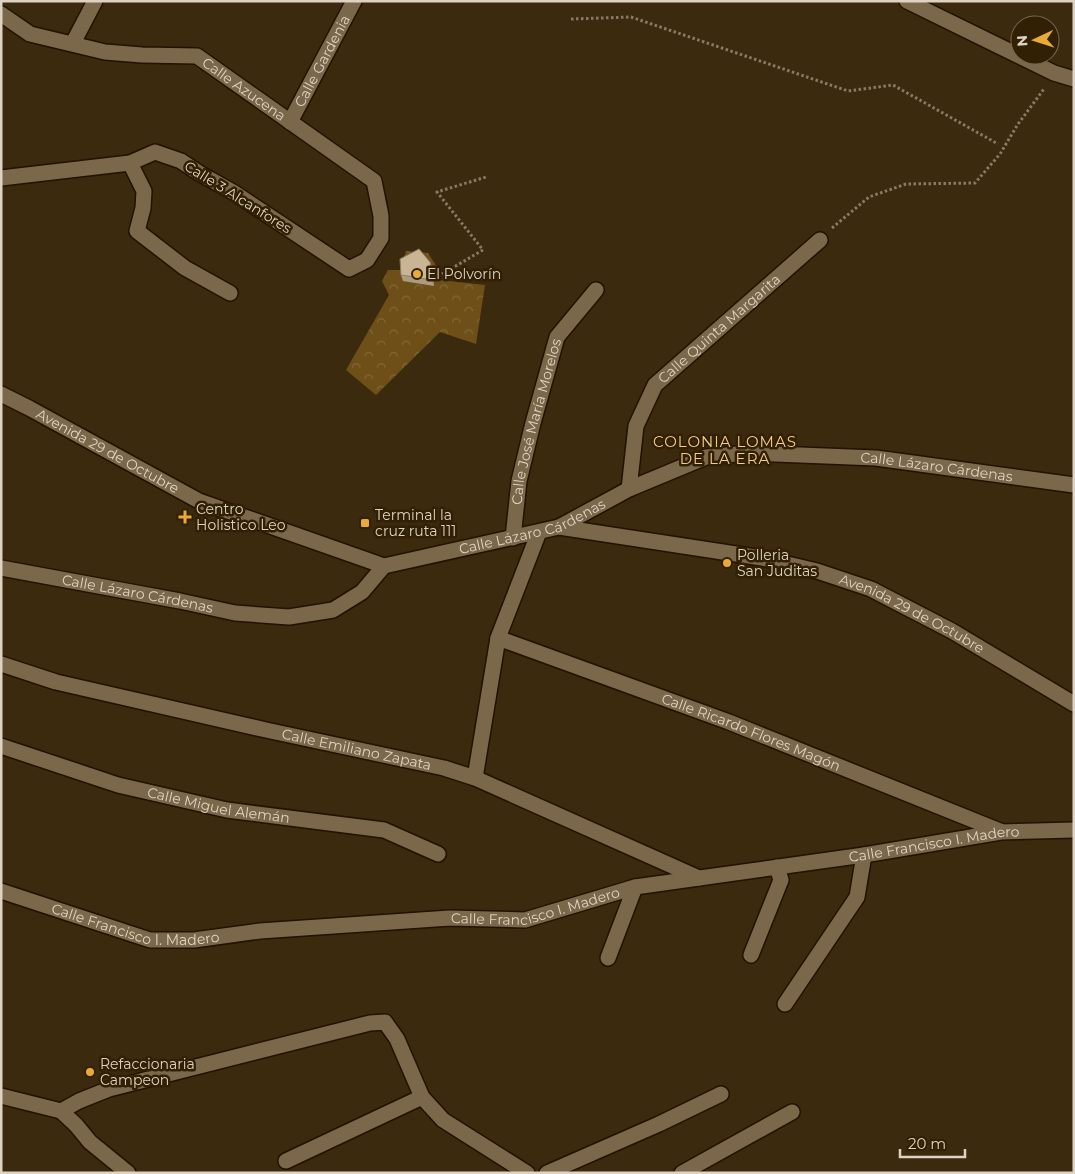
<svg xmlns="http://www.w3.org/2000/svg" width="1075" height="1174" font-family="Montserrat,sans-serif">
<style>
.park{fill:url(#park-crowns)}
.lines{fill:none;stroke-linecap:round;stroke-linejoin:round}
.minor-casing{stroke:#221200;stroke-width:18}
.path{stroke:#887a64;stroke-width:3;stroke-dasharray:2.5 2.5;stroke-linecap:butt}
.minor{stroke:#7b684b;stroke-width:15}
.wall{fill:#ad9b7f}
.shaded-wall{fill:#8d7e68}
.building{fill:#c9b494;stroke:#8d7e68}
.poi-dot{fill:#eaaa38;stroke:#312004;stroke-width:2}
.labels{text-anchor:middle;stroke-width:5;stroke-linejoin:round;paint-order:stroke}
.street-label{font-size:14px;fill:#ded3c3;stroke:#312004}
.poi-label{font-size:14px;fill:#ded3c3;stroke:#312004;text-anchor:start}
.neighbourhood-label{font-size:15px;letter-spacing:1px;fill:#f7ca86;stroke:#312004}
</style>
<defs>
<pattern id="park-crowns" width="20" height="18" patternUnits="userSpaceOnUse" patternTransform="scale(1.25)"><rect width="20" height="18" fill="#6e4f18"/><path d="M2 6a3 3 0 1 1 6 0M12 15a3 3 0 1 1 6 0" fill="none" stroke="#826738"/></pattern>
</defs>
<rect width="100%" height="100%" fill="#3b2a0e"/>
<path class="park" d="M406 251 428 253 437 267 439 280 485 285 476 344 440 332 376 395 346 370 389 295 382 281 388 270H400Z"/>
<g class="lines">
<g class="minor-casing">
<g id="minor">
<path d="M907 1 1054 73 1074 79"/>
<path id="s1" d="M1 14 30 34 105 52 142 55 197 56 374 181 381 216V238L367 260 349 269 233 192 199 173 181 161 155 152 130 163 1 178"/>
<path d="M73 43 95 1"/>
<path id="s2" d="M290 122 354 1"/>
<path d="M130 163 144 191 143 208 137 231 185 268 230 293"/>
<path id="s3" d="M1 394 29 408 199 501 384 566"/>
<path id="s4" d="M629 489 636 426 655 385 820 240"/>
<path id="s5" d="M559 527 762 558 817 571 871 589 952 631 1074 704"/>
<path id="s6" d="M513 538 519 481 533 423 557 337 596 290"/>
<path id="s7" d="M1 568 180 601 235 613 289 617 333 610 362 592 384 566 559 527 629 489 706 457 747 453 876 458 1074 485"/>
<path id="s8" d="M498 638 729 722 1000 831"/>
<path id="s9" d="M1 664 56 682 266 730 444 768 475 778 699 878"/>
<path id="s10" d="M1 746 118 785 227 810 384 830 438 854"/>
<path d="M475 778 498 638 539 532"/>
<path id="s11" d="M1 891 150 940H194L260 931 450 918 525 920 635 887 864 855 1001 832 1074 830"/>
<path d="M751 955 781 880 777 867"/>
<path d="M608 958 635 887"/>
<path d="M785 1004 857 897 864 855"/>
<path d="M1 1096 61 1111 76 1125 90 1142 128 1173"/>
<path d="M61 1111 79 1101 109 1089 370 1023 385 1022 397 1039 422 1097 443 1120 527 1173"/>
<path d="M286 1161 422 1097"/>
<path d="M547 1173 659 1124 721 1094"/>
<path d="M682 1173 792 1112"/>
</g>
</g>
<path class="path" d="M571 19 631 17 848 91 893 85 998 144
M832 228 869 197 906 184 975 183 1000 154 1018 124 1044 89
M442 274 483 250 437 192 486 177"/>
<use href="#minor" class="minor"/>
</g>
<path class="wall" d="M430 262 432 267 434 286 403 281 401 275Z"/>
<path class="shaded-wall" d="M430 262 432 267 434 286 432 280Z"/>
<path class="building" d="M419 249 430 262 432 280 401 275 400 259Z"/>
<g class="poi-dot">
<circle cx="417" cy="274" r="5"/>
<path d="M182.5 509.5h5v5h5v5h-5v5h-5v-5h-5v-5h5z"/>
<rect x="360" y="518" width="10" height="10" rx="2.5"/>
<circle cx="727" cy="563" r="5"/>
<circle cx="90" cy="1072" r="5"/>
</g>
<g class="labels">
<g class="street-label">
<text dy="5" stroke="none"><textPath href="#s2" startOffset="69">Calle Gardenia</textPath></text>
<text dy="5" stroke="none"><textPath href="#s1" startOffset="262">Calle Azucena</textPath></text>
<text transform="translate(238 197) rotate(32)" y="5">Calle 3 Alcanfores</text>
<text dy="5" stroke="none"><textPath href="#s4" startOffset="194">Calle Quinta Margarita</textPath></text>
<text dy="5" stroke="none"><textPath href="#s6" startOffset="119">Calle José María Morelos</textPath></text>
<text dy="5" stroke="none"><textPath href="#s3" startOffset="121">Avenida 29 de Octubre</textPath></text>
<text dy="5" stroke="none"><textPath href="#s7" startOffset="979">Calle Lázaro Cárdenas</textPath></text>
<text dy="5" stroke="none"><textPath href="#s7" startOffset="559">Calle Lázaro Cárdenas</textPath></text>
<text dy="5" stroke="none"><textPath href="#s7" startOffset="139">Calle Lázaro Cárdenas</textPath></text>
<text dy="5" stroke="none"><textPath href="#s5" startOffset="366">Avenida 29 de Octubre</textPath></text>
<text dy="5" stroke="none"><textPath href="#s8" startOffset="270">Calle Ricardo Flores Magón</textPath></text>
<text dy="5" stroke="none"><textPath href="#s9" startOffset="366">Calle Emiliano Zapata</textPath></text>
<text dy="5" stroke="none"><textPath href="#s10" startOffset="226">Calle Miguel Alemán</textPath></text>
<text dy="5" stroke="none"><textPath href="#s11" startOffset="950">Calle Francisco I. Madero</textPath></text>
<text dy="5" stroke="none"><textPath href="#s11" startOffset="545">Calle Francisco I. Madero</textPath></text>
<text dy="5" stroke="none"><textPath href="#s11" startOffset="140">Calle Francisco I. Madero</textPath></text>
</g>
<g class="poi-label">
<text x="427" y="279">El Polvorín</text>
<text x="196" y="514">Centro<tspan x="196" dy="16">Holistico Leo</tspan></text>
<text x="375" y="520">Terminal la<tspan x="375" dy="16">cruz ruta 111</tspan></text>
<text x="737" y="560">Polleria<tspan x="737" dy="16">San Juditas</tspan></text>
<text x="100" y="1069">Refaccionaria<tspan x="100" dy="16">Campeon</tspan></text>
</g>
<g class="neighbourhood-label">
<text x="725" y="447">COLONIA LOMAS<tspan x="725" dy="17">DE LA ERA</tspan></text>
</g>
</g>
<rect width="1075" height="1174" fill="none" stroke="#ded3c3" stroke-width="5"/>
<g transform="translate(1035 40) rotate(266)"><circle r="24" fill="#312004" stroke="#766850"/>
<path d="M0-4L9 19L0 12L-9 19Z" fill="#eaaa38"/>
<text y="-8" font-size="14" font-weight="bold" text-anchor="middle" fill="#ded3c3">N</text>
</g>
<path d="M900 1149v8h65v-8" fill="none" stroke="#ded3c3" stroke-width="2.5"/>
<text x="908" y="1149" font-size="15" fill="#ded3c3" stroke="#312004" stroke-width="4" paint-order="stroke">20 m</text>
</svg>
